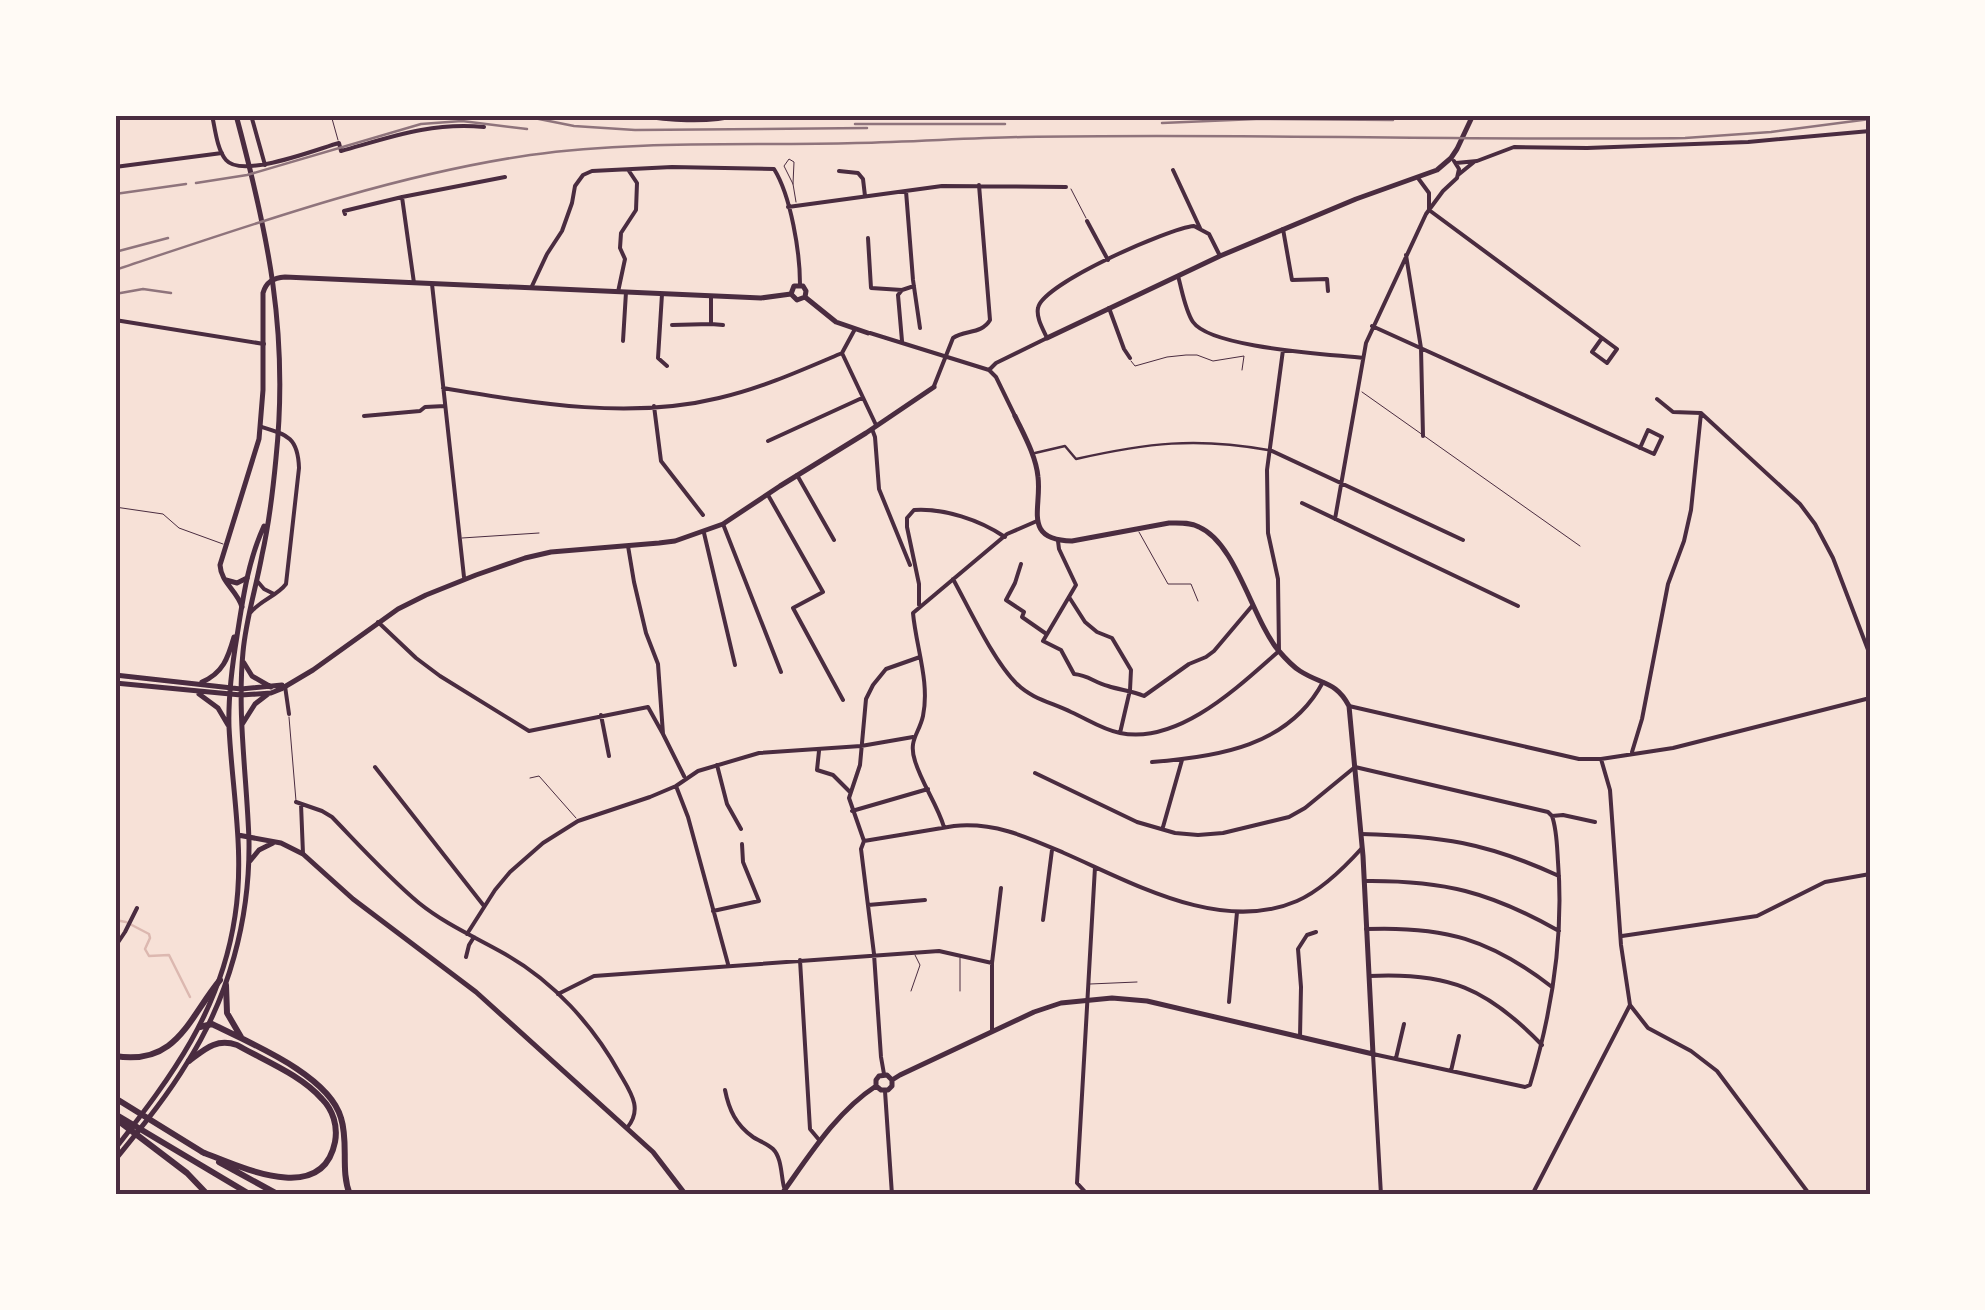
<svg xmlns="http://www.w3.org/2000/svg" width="1985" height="1310" font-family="Figtree,sans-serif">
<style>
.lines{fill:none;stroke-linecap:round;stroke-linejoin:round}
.stream{stroke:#dcb8b0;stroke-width:2.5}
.service{stroke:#4a2c40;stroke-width:1}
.pedestrian{stroke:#4a2c40;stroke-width:2.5}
.minor{stroke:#4a2c40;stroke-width:4}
.tertiary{stroke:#4a2c40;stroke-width:5}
.secondary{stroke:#4a2c40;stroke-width:5}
.motorway{stroke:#4a2c40;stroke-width:6}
.rail{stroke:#8f747c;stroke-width:2.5}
.neatline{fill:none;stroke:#4a2c40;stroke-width:4}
</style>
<rect width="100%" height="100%" fill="#f7e1d7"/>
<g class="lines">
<path class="stream" d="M115 920 126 922 149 934 150 938 145 949 149 956 169 955 190 997"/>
<path class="service" d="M331 115 338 140
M793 184 794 162 789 159 784 166 793 184 796 202
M1071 189 1086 218
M1131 361 1135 366 1167 357 1186 355H1197L1213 361 1244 356 1242 370
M1362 392 1580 546
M115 507 163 514 179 528 223 544
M1139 532 1168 584H1191L1198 601
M462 538 539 533
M289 717 296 801
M530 778 539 776 576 818
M1090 984 1137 982
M911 991 920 965 915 955
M960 991V958"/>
<path class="pedestrian" d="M1035 453 1065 446 1076 459C1147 443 1196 437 1268 450"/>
<path class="minor" d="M212 115C215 128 217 150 226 160 242 179 317 149 339 143L341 151C391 137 431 122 484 127
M251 115 265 165
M634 115C668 120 706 124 739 115
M1456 163 1477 161 1514 147 1587 148 1748 142 1870 131
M115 167 222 153
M1173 170 1200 228
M839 171 858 173 863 179 865 196
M1458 175 1474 162
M1418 178 1429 193V209
M906 191 913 280 920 328
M788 207 942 186 1066 187
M1429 210 1617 349 1607 363 1592 352 1602 338
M345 214 344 211 402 197
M1087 221 1108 260
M1283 229 1292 280 1327 279 1328 291
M868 238 871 288 902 290
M1406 255 1421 348 1423 436
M1178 276C1182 290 1185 310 1193 322 1211 348 1329 354 1363 358
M414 283 402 197 505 177
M432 284 464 577
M532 286 547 254 562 231 572 203 575 186 583 175 592 171 672 167 774 169C791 196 800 253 800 284
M618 292 625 259 620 248 621 233 636 210 637 183 629 171
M662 294 658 358 667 366
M711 296V324L723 325
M1109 308 1124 349 1130 358
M115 320 264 344
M672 325 711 324
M1372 326 1654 454 1662 437 1648 430 1640 448
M870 333 989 370
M623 341 626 292
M902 341 898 295 902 290 914 286
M842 353 876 425
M842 353 855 329
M989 370 996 363 1047 338C1043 329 1036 318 1038 308 1042 284 1169 228 1194 226L1209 234 1220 256
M989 370 996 377 1015 416
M934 386 953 338C965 330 982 334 990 320L979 185
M443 388C533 403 629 420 719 398 762 388 802 370 842 353
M1657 399 1673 412 1701 413
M654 406 661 461 703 515
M1701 413 1800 504 1815 524 1833 558 1870 655
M364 416 420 411 425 407 445 406
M872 429 875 437 879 489 910 565
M768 441 862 398
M1270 450 1463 540
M797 475 834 540
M768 495 823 592 793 608 843 700
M1302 503 1518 606
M1335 519 1366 343 1426 214 1443 191 1457 178 1459 169 1454 161
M723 524 781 672
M704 533 735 665
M1058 541 1059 549 1076 585 1043 641 1061 650 1074 674C1088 675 1095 683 1108 686 1120 690 1132 691 1144 696L1189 664 1206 657 1214 651 1252 606
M628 546 634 582 646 633 658 664 663 734 684 776
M1021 564 1015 583 1006 600 1024 612 1022 617 1045 633
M953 579C969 608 994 662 1017 684 1032 699 1053 703 1071 712 1087 719 1103 730 1120 733 1179 745 1239 686 1279 651L1278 579 1268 533 1267 470 1283 350
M258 582 264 589 274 594
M1069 597 1085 622 1097 632 1112 638 1131 670 1130 690 1120 733
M919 605V584L907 527V518L914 510C944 508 980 520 1005 537
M251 612C261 600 277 596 286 584L299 468C298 438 288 435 262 427
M378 622 416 658 440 676 529 731 648 707 663 734
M285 686 289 714
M1349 706 1579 759H1601L1610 790 1621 945 1630 1005 1648 1028 1691 1051 1717 1071 1810 1195
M601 715 609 756
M819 751 817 770 833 775 850 792
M1632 752 1642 719 1668 584 1684 541 1691 510 1701 413
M1601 759 1673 748 1870 698
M1152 762C1218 757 1289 746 1323 682
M717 765 727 804 741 829
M375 767 484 906
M1035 773 1137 822 1175 833 1198 835 1223 833 1289 817 1305 808 1355 767 1548 812 1552 816C1557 830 1557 847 1558 862 1564 938 1552 1012 1530 1085L1525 1087 1373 1054 1381 1195
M676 786 688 817 728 964
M296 802 322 811 332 817C360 846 388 877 419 903 445 924 475 937 505 954 553 981 593 1025 620 1074 631 1093 643 1109 627 1128
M301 804 303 854
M852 811 928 789
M1552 816 1563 815 1595 822
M944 827C937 804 922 784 915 761 908 740 919 734 923 716 930 682 916 647 913 613L1007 534 1037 521
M1163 827 1182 760
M1361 834C1441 836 1485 842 1559 876
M864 841 954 826C995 822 1027 837 1064 853 1133 883 1221 934 1297 901 1322 890 1344 868 1362 848
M1364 881C1443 880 1490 892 1559 931
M868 905 925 900
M713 911 759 901 743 862 742 844
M1043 920 1052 850
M1366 929C1444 926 1490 939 1552 987
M467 934 495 890 510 872 543 843 578 821 650 797 676 786 698 771 759 753 861 746 913 737
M1622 936 1757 916 1825 882 1870 874
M115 947 125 932 137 908
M466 957 469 945 474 937
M800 960 810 1129 820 1141
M992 963 1001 888
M1369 976C1448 972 1487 988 1542 1045
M558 994 594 976 939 951 992 963V1031
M1229 1002 1237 912
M1300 1037 1301 987 1298 949 1307 935 1316 932
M1396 1058 1404 1024
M1451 1071 1459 1036
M884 1074 881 1057 874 954 861 849 864 841 849 798 860 765 866 699 873 685 886 669 920 657
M725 1090C729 1110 736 1125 753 1137 759 1141 768 1144 773 1149 782 1158 781 1176 784 1187
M885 1091 892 1195
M1088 1195 1077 1183 1095 867
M1532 1195 1630 1005"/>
<path class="tertiary" d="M791 294 794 286H803L806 291 805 297 836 322 868 333
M1047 338 1220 256 1356 199 1437 170 1451 158 1457 149 1473 115
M226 580 237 583 247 578
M242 607C237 590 221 583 220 565L259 439 263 390V293C266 282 273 278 285 277L761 298 791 294 797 300 805 297
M244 663 252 676 271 687
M241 689 282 685
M241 695 271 693 281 689 313 670 398 609 426 595 476 575 525 558 551 552 659 543 675 541 723 524 780 486 866 433 934 387
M243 723 255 704 268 694
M876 1086 881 1090H888L892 1086V1080L900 1075 1034 1012 1061 1003 1112 998 1147 1001 1373 1054 1363 856 1349 706C1336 681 1322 685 1300 671 1292 666 1284 657 1278 650 1252 618 1236 543 1199 527 1190 522 1179 523 1169 523L1072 541C1022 540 1042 508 1038 477 1036 456 1024 435 1015 416
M781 1195C809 1156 836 1112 876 1086V1080L879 1076 887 1075 891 1079"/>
<path class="secondary" d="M115 675 241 689
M202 682C223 673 228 658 234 637
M115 683 241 695
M199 694 218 708 228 725
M238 835 281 843 303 854 353 899 476 992 653 1152 686 1195
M250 861 259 850 273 843
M115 1149C172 1076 221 1011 235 916 245 853 232 790 229 727 228 696 232 666 237 636 243 598 248 561 264 526
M115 1160C140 1129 166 1098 187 1063 229 997 250 919 249 841 247 778 237 715 243 652 246 619 256 588 262 555 269 524 273 490 276 458 289 333 268 234 236 115"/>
<path class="motorway" d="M226 985 227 1013 241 1037
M200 1027 212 1024C250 1043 329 1075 341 1118 349 1143 340 1170 350 1195
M115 1056C177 1066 188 1019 220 980
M189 1061C205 1049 216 1038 237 1045 265 1061 301 1075 322 1099 333 1110 338 1126 335 1142 322 1207 239 1166 202 1152
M115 1098 204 1153
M115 1114 251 1195
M116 1119 187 1173 208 1195
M219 1162 279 1195"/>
<path class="rail" d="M519 115 574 126 635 130 867 128
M115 122 119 115
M1162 123 1256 119 1393 120
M855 124H1005
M196 183 247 175 421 124 462 121 527 129
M115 194 186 184
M115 252 168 238
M115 270C251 225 387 176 530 155 637 140 747 146 856 143 912 142 967 138 1023 137 1244 133 1464 141 1685 138L1771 132 1870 119
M115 294 143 289 171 293"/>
</g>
<rect width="1985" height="1310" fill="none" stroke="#fffaf5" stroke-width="235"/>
<rect x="118" y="118" width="1750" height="1074" class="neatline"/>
</svg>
